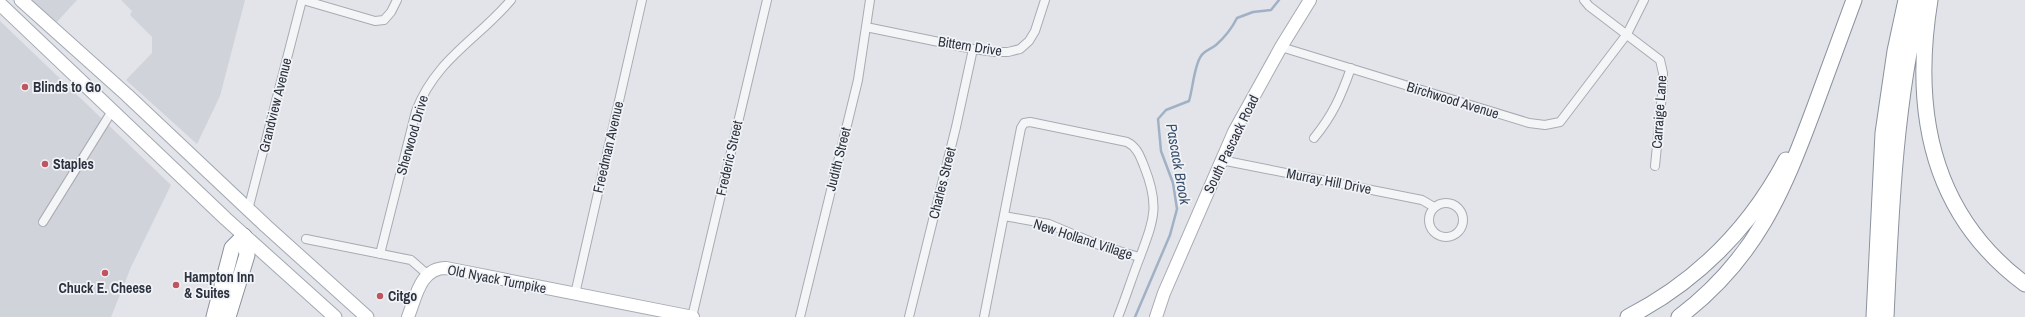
<svg xmlns="http://www.w3.org/2000/svg" width="2025" height="317" font-family="'Archivo Narrow',sans-serif">
<style>
.built{fill:#d0d3da}
.lines{fill:none;stroke-linecap:round;stroke-linejoin:round}
.stream{stroke:#a1b1c5;stroke-width:2.5}
.street-casing{stroke:#a8abb3;stroke-width:10}
.secondary-casing{stroke:#a8abb3;stroke-width:14}
.primary-casing{stroke:#a2a9b3;stroke-width:15}
.highway-casing{stroke:#8b929e;stroke-width:17}
.street{stroke:#f4f5f7;stroke-width:8}
.secondary{stroke:#fff;stroke-width:12}
.primary{stroke:#fff;stroke-width:13}
.highway{stroke:#fff;stroke-width:15}
.poi-dot{fill:#c05562;stroke:#f1f3f6;stroke-width:1.5}
.labels{text-anchor:middle;stroke-width:3.5;stroke-linejoin:round;paint-order:stroke}
.street-label{font-size:14px;fill:#2c323f;stroke:#f1f3f6}
.poi-label{font-size:14px;font-weight:bold;fill:#2c323f;stroke:#f1f3f6;text-anchor:start}
.water-label{font-size:15px;font-style:italic;fill:#3a506e;stroke:#f1f3f6}
</style>
<rect width="100%" height="100%" fill="#e2e4e9"/>
<path class="built" d="M27 0H77L54 25Z
M121 0H245L220 96 197 144 126 80 152 53V37L130 15 132 11Z
M0 21 171 185 131 267 111 317H0Z"/>
<g class="lines">
<path class="stream" d="M1135 317 1170 235 1177 209 1173 183 1161 151 1158 119 1166 110 1189 101C1193 88 1194 66 1201 56 1204 51 1211 49 1216 45 1225 37 1232 28 1237 18L1253 12 1271 10 1279 0"/>
<g class="street-casing">
<path id="street" d="M303 0 375 21 384 20 391 12 397 0
M1584 0 1589 6 1660 60 1663 73V84L1655 166
M866 27 973 49 995 52H1008L1020 49 1029 41 1035 31 1045 0
M1281 47 1529 123 1545 125 1560 122 1627 34 1644 0
M1314 138C1333 115 1341 96 1351 68
M1221 160 1422 200 1434 207
M1429 220a17 17 0 1 1 34 0a17 17 0 1 1-34 0Z
M248 210 302 0
M1004 216 1049 224 1099 245 1139 257
M43 222 112 111
M306 239 411 260 427 274
M380 254 416 111C436 59 477 40 511 0
M575 294 642 0
M692 317 767 0
M800 317 858 80 870 0
M909 317 956 127 973 49
M984 317 1021 128 1024 123 1030 122 1127 142C1137 147 1140 156 1144 166 1160 206 1154 219 1140 257 1132 277 1126 297 1118 317"/>
</g>
<g class="secondary-casing">
<path id="secondary" d="M408 317C416 297 420 268 446 268L693 317
M1156 317 1164 293 1234 132 1281 47 1310 0"/>
</g>
<g class="primary-casing">
<path id="primary" d="M21 0 127 95 266 226 367 317
M0 4 226 219 335 317"/>
</g>
<g class="highway-casing">
<path id="highway" d="M1930 0C1912 110 1931 214 2025 284
M214 317 232 248 244 236
M228 317 247 255 244 236
M1628 317C1696 282 1750 228 1786 160
M1679 317C1756 259 1783 192 1815 106 1828 70 1841 35 1854 0
M1874 317 1883 133 1895 51 1906 0
M1886 317C1891 210 1895 104 1920 0"/>
</g>
<use href="#street" class="street"/>
<use href="#secondary" class="secondary"/>
<use href="#primary" class="primary"/>
<use href="#highway" class="highway"/>
</g>
<g class="poi-dot">
<circle cx="25" cy="87" r="4"/>
<circle cx="45" cy="164" r="4"/>
<circle cx="105" cy="273" r="4"/>
<circle cx="176" cy="285" r="4"/>
<circle cx="380" cy="296" r="4"/>
</g>
<g class="labels">
<g class="street-label">
<text transform="translate(970 46) rotate(9)" y="5">Bittern Drive</text>
<text transform="translate(1453 100) rotate(17)" y="5">Birchwood Avenue</text>
<text transform="translate(275 105) rotate(-76)" y="5">Grandview Avenue</text>
<text transform="translate(1659 112) rotate(-86)" y="5">Carraige Lane</text>
<text transform="translate(412 135) rotate(-74)" y="5">Sherwood Drive</text>
<text transform="translate(1231 144) rotate(-64)" y="5">South Pascack Road</text>
<text transform="translate(608 147) rotate(-77)" y="5">Freedman Avenue</text>
<text transform="translate(729 158) rotate(-77)" y="5">Frederic Street</text>
<text transform="translate(838 159) rotate(-76)" y="5">Judith Street</text>
<text transform="translate(1329 181) rotate(11)" y="5">Murray Hill Drive</text>
<text transform="translate(942 183) rotate(-76)" y="5">Charles Street</text>
<text transform="translate(1083 239) rotate(18)" y="5">New Holland Village</text>
<text transform="translate(497 279) rotate(11)" y="5">Old Nyack Turnpike</text>
</g>
<g class="poi-label">
<text x="33" y="92">Blinds to Go</text>
<text x="53" y="169">Staples</text>
<text x="184" y="282">Hampton Inn<tspan x="184" dy="16">&amp; Suites</tspan></text>
<text x="105" y="293" text-anchor="middle">Chuck E. Cheese</text>
<text x="388" y="301">Citgo</text>
</g>
<g class="water-label">
<text transform="translate(1178 164) rotate(80)" y="5">Pascack Brook</text>
</g>
</g>
</svg>
